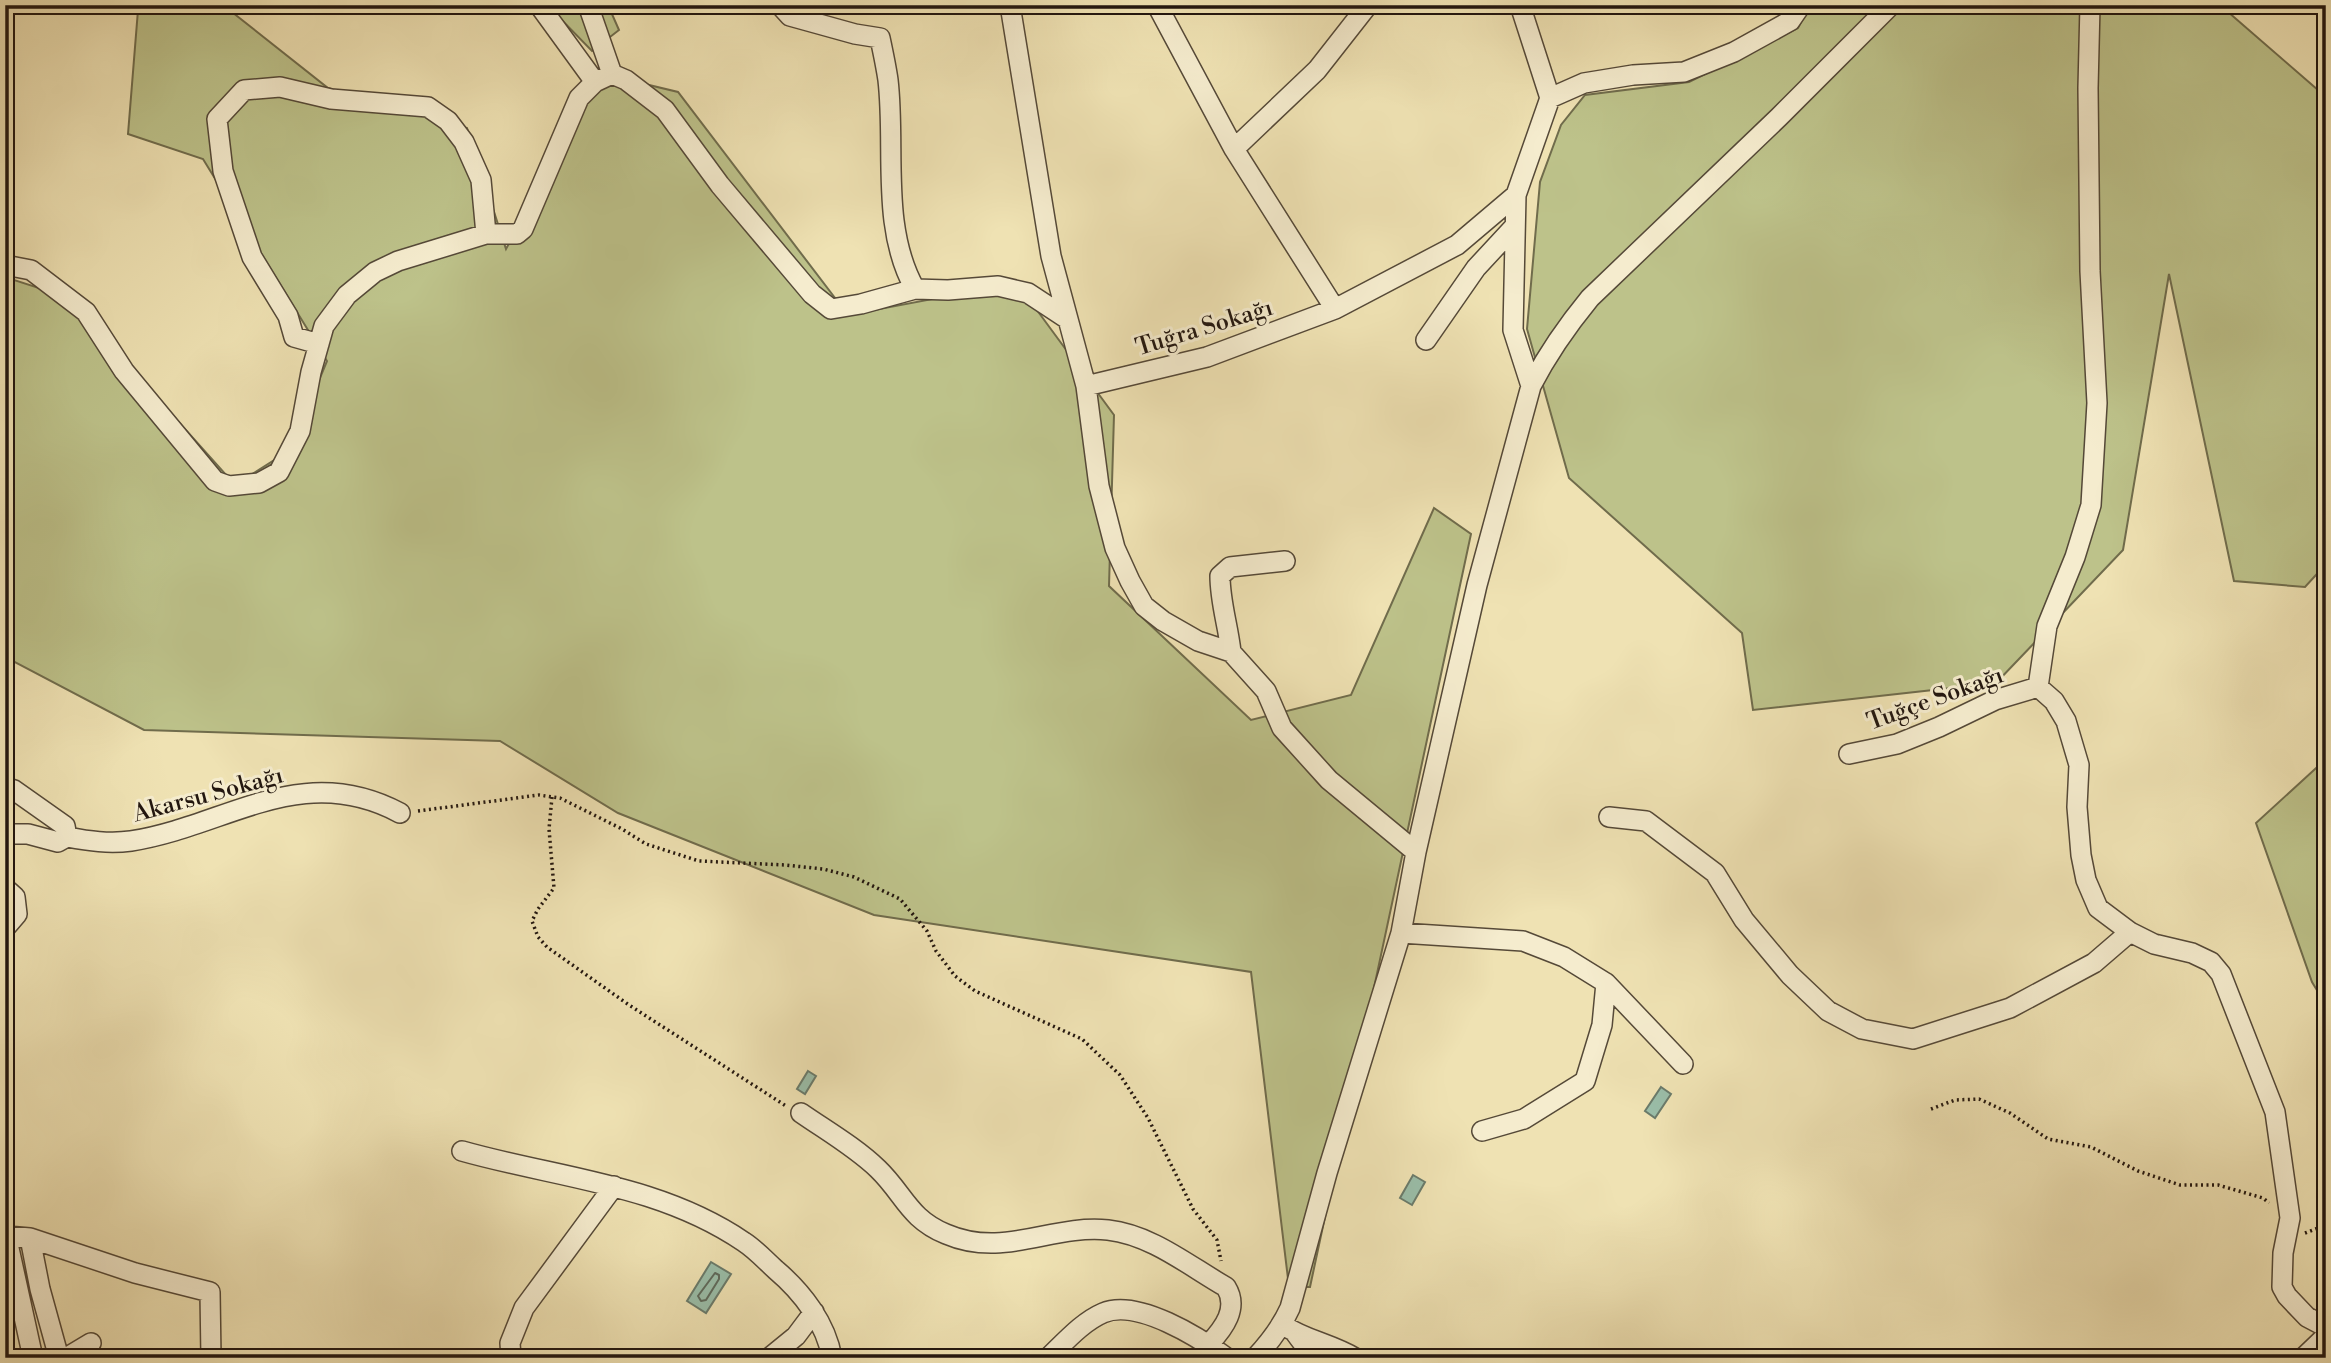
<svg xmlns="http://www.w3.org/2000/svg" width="2331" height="1363" font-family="'Libre Bodoni',serif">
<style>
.green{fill:#bdc28a;stroke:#706c4c;stroke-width:2}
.water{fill:#9abea9;stroke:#6a7b6b;stroke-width:2}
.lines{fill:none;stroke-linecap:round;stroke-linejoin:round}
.shore{stroke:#5e6a5c;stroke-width:2}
.minor-casing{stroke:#554938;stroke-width:22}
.path{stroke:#22160f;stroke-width:3.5;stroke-dasharray:2 3.5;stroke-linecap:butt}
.minor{stroke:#f5ecce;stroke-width:19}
.labels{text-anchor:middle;stroke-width:6;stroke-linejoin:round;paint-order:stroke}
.street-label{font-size:24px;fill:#22160f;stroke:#f5ecce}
</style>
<rect width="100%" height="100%" fill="#efe2b3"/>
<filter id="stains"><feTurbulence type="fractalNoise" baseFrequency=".00286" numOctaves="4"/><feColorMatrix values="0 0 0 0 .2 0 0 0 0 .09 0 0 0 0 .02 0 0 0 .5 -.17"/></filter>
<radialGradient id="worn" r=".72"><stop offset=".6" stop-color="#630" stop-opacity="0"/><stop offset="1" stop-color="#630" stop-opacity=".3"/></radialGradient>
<path class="green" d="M202 5H223L328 88 467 128 506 249 603 74 678 92 848 315 1017 283 1114 415 1109 586 1251 720 1351 695 1434 508 1471 534 1310 1287H1289L1251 972 874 915 618 813 500 741 144 730 5 657V277L67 297 235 485 290 450 327 361 203 159 128 134 138 10Z
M547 5H608L619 30 592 51Z
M1810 5H2220L2326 97V564L2305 587 2234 581 2169 274 2123 550 1996 683 1753 710 1742 633 1569 478 1527 329 1540 182 1561 125 1585 95 1689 82 1798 28Z
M2326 759V1005L2312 982 2256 823Z"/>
<path class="water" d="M808 1071 816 1076 805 1094 797 1089Z
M1661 1087 1671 1094 1655 1118 1645 1111Z
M1413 1175 1425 1182 1412 1205 1400 1198Z
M711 1262 731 1274 706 1313 687 1301Z"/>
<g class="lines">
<path class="shore" d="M715 1273 719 1275V1279L706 1300 701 1301 698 1296Z"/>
<g class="minor-casing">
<path id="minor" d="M539 5 595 82
M588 5 612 74 626 80 665 110 720 185 812 294 831 309 861 304 915 289 948 290 998 286 1028 293 1066 318
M780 5 790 16 855 34 880 38C883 52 886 66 888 80 896 148 880 227 915 289
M1010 5 1051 256 1086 386 1099 486 1115 548 1130 581 1144 606 1163 621 1198 641 1231 652 1266 691 1282 728 1329 780 1416 852
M1157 5 1234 149 1317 70 1368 5
M1520 5 1550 98 1516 195 1513 330 1531 386
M1550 98 1584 83 1633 75 1684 72 1734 52 1790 21 1801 5
M1234 149 1335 309
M5 265 31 270 86 312 124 371 215 481 229 486 259 483 279 472 300 431 311 372 324 326 347 295 375 272 398 261 486 234H517L523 229 579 98 595 82 612 74
M1426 340 1476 268 1515 226
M319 344 294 337 288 316 252 257 223 171 217 119 244 90 280 87 331 99 428 107 448 121 464 142 481 180 486 234
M1086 386 1207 357 1335 309 1457 245 1516 195
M1231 652C1228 625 1220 602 1220 576L1230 567 1285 561
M2038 687 2054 701 2066 721 2079 765 2077 807 2081 855 2086 880 2098 908 2130 932 2154 944 2192 953 2211 962 2221 974 2275 1112 2290 1218 2283 1253 2282 1287 2287 1296 2307 1317 2326 1327
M2038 687 2047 626 2075 557 2091 505 2097 403 2090 271 2088 88 2090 5
M1849 754 1897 744 1939 727 1995 700 2038 687
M5 787 14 790 65 826 67 837 58 842 28 834H5
M1609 817 1646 821 1715 873 1744 920 1790 975 1828 1011 1862 1029 1913 1039 2010 1008 2094 963 2130 932
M67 837C89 841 109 844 131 841 227 826 301 760 400 813
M5 888 15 897 17 914 5 928
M1401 933 1523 941 1564 957 1606 983 1683 1064
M801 1113C827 1131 855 1147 878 1169 904 1194 909 1219 946 1234 1004 1259 1051 1224 1108 1230 1152 1235 1189 1266 1226 1287 1239 1308 1224 1328 1209 1344
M1482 1131 1524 1119 1585 1081 1602 1025 1606 983
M462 1151C557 1178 659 1184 744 1242 755 1249 765 1260 776 1270 802 1292 826 1323 832 1358
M5 1230 33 1358
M7 1236 30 1238 135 1273 210 1292 211 1358
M30 1238 40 1289 59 1358
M1283 1325C1305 1340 1332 1344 1355 1358
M1296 1334 1314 1358
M66 1358 91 1343
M511 1358 510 1343 524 1308 614 1186
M769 1358 796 1336 814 1312
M1048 1358C1064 1343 1082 1322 1103 1313 1137 1298 1200 1338 1227 1358
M1255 1358C1270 1342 1281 1328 1290 1308L1327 1173 1401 933 1416 852 1477 585 1531 386C1548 353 1567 326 1590 298L1779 117 1891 5
M2303 1358 2326 1336"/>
</g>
<path class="path" d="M552 797 549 829 554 888 538 909 532 921 538 937 547 947 629 1005 786 1106
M418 811 539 795 560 798 622 829 646 844 699 861 785 865 823 869 854 877 900 899 927 931 936 951 955 976 975 991 1082 1039 1120 1075 1148 1118 1193 1209 1217 1240 1221 1261
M1931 1109 1955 1100 1979 1099 2010 1113 2048 1139 2091 1147 2138 1171 2180 1185H2218L2263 1198 2269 1203
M2305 1233 2326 1225"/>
<use href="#minor" class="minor"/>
</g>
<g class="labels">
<g class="street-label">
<text transform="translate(1204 327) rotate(-17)" y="8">Tuğra Sokağı</text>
<text transform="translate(1935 698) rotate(-20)" y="8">Tuğçe Sokağı</text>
<text transform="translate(208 794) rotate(-15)" y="8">Akarsu Sokağı</text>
</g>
</g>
<rect width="2331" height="1363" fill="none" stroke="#efe2b3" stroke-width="28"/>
<rect x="7" y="7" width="2317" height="1349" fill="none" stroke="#22160f" stroke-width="3.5"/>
<rect x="14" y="14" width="2303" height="1335" fill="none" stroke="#22160f" stroke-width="2"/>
<rect width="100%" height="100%" filter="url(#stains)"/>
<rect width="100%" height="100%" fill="url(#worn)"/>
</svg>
